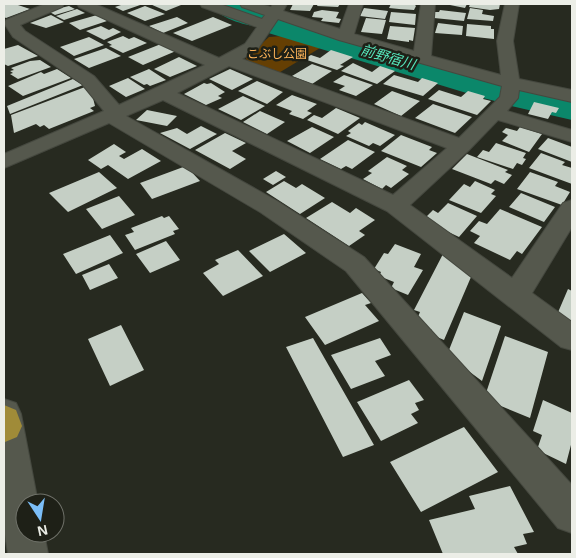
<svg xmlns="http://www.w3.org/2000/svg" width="576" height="558" font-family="Arial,'Noto Sans JP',sans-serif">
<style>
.green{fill:#653f03}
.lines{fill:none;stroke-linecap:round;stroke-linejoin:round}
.river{fill:#0b876a;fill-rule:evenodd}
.building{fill:#c5cfc5}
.street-casing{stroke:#45483f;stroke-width:2}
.secondary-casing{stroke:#45483f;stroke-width:2}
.highway-casing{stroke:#45483f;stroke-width:2}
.street{fill:#55584d;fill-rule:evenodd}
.secondary{fill:#55584d;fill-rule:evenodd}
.highway{fill:#a08b38;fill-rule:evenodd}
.labels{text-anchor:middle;stroke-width:5;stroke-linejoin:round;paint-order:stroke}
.far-park-label{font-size:12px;fill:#ffb559;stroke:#1e2017}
.far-water-label{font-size:14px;font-style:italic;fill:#56e6bc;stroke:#1e2017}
</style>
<rect width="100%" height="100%" fill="#272a20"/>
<path class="green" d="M282 36 320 48 277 74 248 63 246 58 269 37Z"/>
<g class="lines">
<path class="river" d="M208 4C226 3 261 0 273 14L278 13 291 16 515 80 517 83 523 82 572 92V120L507 105 505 101 499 102 483 98 265 32 261 25C248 29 215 15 208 4Z"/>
</g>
<path class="building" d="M4 4H15L30 9 6 18 4 17Z
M119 4H143L123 11 115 7 121 5Z
M150 4H177L181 5 166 11Z
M293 4H314L310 11 290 10Z
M318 4H340L338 7 317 6Z
M391 4H414L416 6 414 10 399 9 389 8Z
M445 4H467L465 8Z
M470 4H500L499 9 490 10 469 7Z
M69 6 75 9 55 15 48 11Z
M145 6 165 14 145 21 127 13Z
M364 8 388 11 385 19 360 16Z
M470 8 483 10 482 14 494 16 493 21 467 19Z
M77 9 85 13 64 20 56 16Z
M322 10 339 12 336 18 341 19 339 23 321 21 323 18 312 17 314 12Z
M440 10 466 13 464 21 434 18 435 12H439Z
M391 12 416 14 415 25 389 22Z
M51 15 64 22 46 28 30 23Z
M97 15 107 21 80 30 69 23Z
M177 17 188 23 163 33 149 26Z
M213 17 232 25 192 41 173 33Z
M366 18 386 20 382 34 361 32Z
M438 23 463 26 462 35 435 33Z
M467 24 491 26V29H494V39L466 36Z
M101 26 109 30 113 28 121 32 104 40 86 31Z
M390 26 415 28 413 41 409 40V42L387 39Z
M123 36 129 39 134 37 147 43 123 53 109 46 112 45 107 42Z
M89 37 104 45 74 56 60 47Z
M161 44 176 51 143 65 128 57Z
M18 45 38 56 8 66 4 64V49Z
M106 48 121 56 89 68 74 59Z
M331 50 353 57 340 65 344 66 337 70 304 59 311 55 320 58Z
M179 57 197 66 170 77 154 69Z
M40 60 51 67 18 79 10 74 13 73 10 71 14 70 11 68 30 61Z
M353 63 372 72 380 66 395 71 377 84 341 71Z
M312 64 332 71 312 84 292 76Z
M57 69 71 78 23 96 8 86 41 72 44 74Z
M149 69 166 80 150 86 147 84 144 85 130 77Z
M230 69 253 79 232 90 209 79Z
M344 75 373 85 356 96 339 90 345 86 333 82Z
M394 75 418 82 422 78 438 83 423 96 383 84Z
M128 78 145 89 126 97 109 86Z
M73 79 83 85 10 114 7 106Z
M257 81 283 92 267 104 238 91Z
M204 83 207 84 211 83 225 92 218 96 222 98 206 105 184 94Z
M85 87 89 89 86 90 92 94 95 106 90 108 94 111 49 129 44 125 40 127 36 124 14 133 11 115Z
M439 90 461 97 468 91 485 96 483 99 491 101 477 115 428 99Z
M392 91 420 101 401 116 374 104Z
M292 95 317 104 307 111 312 113 303 119 289 114 292 111 276 105Z
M243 96 265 106 241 120 218 109Z
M534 102 559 108 556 113 552 112 548 119 528 114Z
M433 104 472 117 455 133 415 118Z
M336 108 360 118 338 134 307 120 314 115 322 118Z
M147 110 177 116 167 126 136 120Z
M260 111 285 122 267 134 243 122Z
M365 122 395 135 380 146 373 143 369 146 346 136 351 133 348 131 359 123 362 125Z
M201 126 217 134 190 149 160 133 177 128 187 134Z
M312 127 334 137 310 153 287 141Z
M520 127 542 134 529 152 502 141 508 135 502 132 506 128 517 131Z
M225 133 246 143 232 151 246 159 230 169 195 150Z
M401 135 432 147 429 150 437 153 421 167 381 151Z
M548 138 572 147V162L538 149Z
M348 140 375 152 352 169 346 166 341 169 320 159Z
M496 143 526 153 523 158 526 159 522 165 517 163 513 169 477 157 483 150 489 152Z
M114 144 126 152 119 156 124 159 142 149 161 161 128 179 108 165 101 169 88 160Z
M541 153 565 162 562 165 572 168V184L529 168Z
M467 154 508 170 505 172 512 175 504 184 495 180 491 184 452 169Z
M387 157 407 166 402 170 409 174 391 188 386 185 382 189 363 179 372 173 368 171Z
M186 166 200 181 152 199 140 183Z
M276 171 286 177 273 185 263 179Z
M99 172 117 188 68 212 49 193Z
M530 172 558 182 555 186 570 192 562 205 517 189Z
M284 181 296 188 302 184 325 198 300 214 266 192Z
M475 181 495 190 491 194 496 196 481 213 449 200 464 184 470 187Z
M521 193 555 207 544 222 509 207Z
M119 196 135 215 102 229 86 209Z
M332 202 350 213 356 208 375 220 359 231 365 235 349 246 306 218Z
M448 203 477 216 459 237 423 220 433 210 438 213Z
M500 209 542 227 522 254 517 251 510 260 474 243 480 236 470 231 479 221 487 224Z
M162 216 164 218 169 216 179 229 173 231 175 234 135 250 125 235 134 232 131 228Z
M284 234 306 253 270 272 249 251Z
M110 235 123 253 76 274 63 254Z
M166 241 180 260 150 273 136 254Z
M395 244 421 254 414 267 423 270 408 295 391 288 394 282 379 276 381 272 374 269 384 253 388 254Z
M238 250 263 276 223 296 203 273 219 264 215 260Z
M443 254 471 277 444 340 430 334 432 330 421 325 423 322 417 319 420 312 414 310Z
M109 264 118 278 90 290 82 275Z
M568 289 572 291V329L556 317Z
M362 293 371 303 365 305 379 321 325 345 305 317Z
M464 312 501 326 482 381 447 355Z
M121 325 144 370 110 386 88 339Z
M505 336 548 352 530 418 484 399Z
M313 338 374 445 343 457 286 347Z
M380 338 391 355 375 361 385 376 351 389 331 355Z
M409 380 424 400 415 403 419 410 411 414 418 423 381 441 357 402Z
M543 400 572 413V441L566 464 537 450 542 435 533 431Z
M464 427 498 472 421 512 390 462Z
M510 486 534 532 523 534 527 544 514 547 518 554H443L429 520 475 509 469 496Z"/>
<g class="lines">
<g class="street-casing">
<path id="street" d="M45 4H64L62 7 20 25 25 31 94 76 119 105 205 65 79 7 77 4H95L219 58 245 44 257 27 202 7 200 4H220L262 19 265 15 242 7 240 4H261L271 7 273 4H287L283 11 340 29 349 4H363L354 34 414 51 421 4H435L431 56 501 75 497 41 505 4H519L513 41 519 79 572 90V102L519 90 518 98 507 111 572 130V142L498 120 469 150 410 205 512 278 563 203 572 200V227L532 293 572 322V350L561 347 387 211 163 100 126 116 277 201 364 257 572 485V533L558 528 346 271 260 212 109 123 4 168V154L104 111 82 84 13 37 4 23 6 20ZM278 19 339 40 502 86 500 97 459 138 242 59 257 50ZM229 66 447 148 393 195 177 93Z"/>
</g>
<g class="secondary-casing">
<path id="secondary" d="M4 399 16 403 21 414 38 503H25V533H44L48 554H8L4 528Z"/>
</g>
<g class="highway-casing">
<path id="highway" d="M4 405 16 410 22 426 17 437 5 442Z"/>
</g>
<use href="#street" class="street"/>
<use href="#secondary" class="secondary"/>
<use href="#highway" class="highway"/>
</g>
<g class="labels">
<g class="far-park-label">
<text x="277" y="58">こぶし公園</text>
</g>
<g class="far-water-label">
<text transform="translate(388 57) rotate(16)" y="5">前野宿川</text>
</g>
</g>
<rect width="576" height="558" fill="none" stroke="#eceee7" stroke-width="10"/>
<g transform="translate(40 518) rotate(168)"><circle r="24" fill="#1e2017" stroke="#70726a"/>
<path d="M0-4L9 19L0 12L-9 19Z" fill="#7bbef8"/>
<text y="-8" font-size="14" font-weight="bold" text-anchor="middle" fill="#eceee7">N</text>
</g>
</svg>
